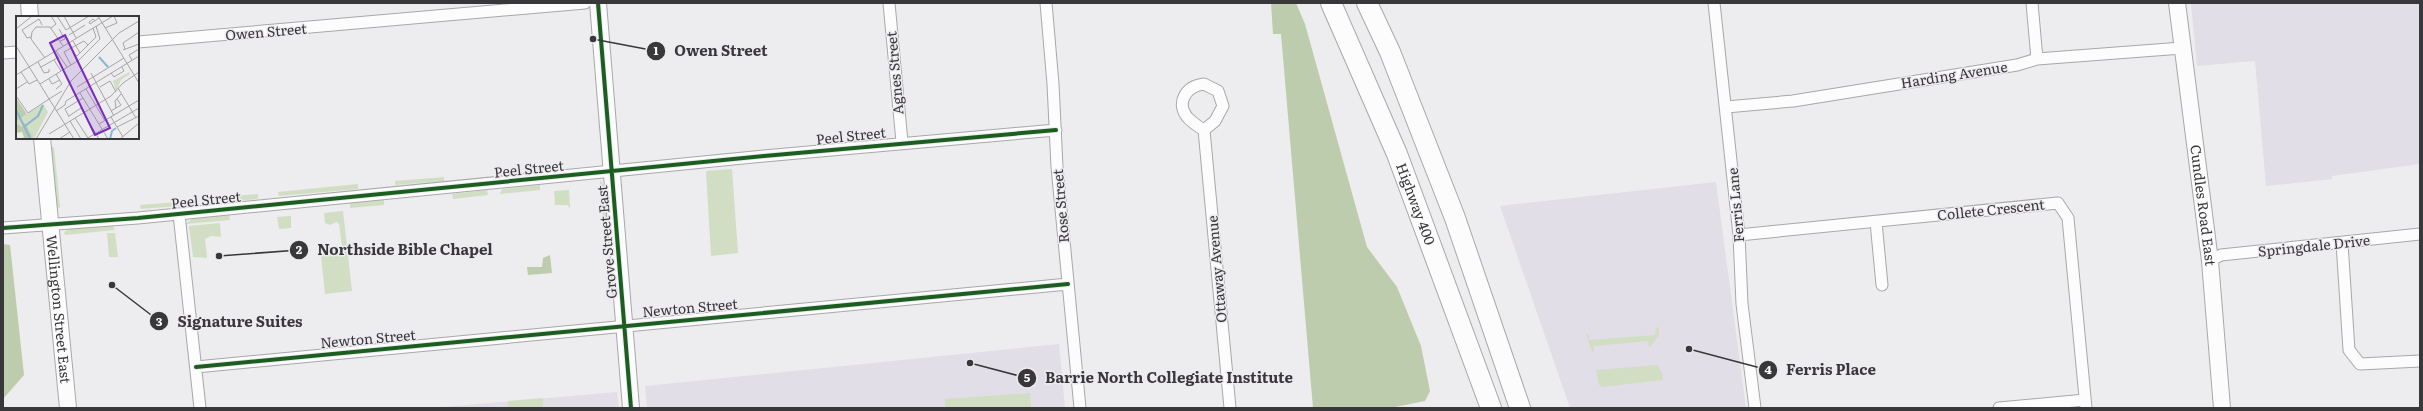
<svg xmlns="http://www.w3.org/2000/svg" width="2423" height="411" font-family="Literata,serif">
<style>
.built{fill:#e2dee7}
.green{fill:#d1dec4}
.forest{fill:#bdccac}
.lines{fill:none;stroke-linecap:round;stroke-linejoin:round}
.street-casing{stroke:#a8a7aa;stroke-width:13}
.secondary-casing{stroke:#a8a7aa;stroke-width:18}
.highway-casing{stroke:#a8a7aa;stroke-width:22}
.street{stroke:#fcfcfd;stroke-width:11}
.secondary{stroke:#fcfcfd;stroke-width:16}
.highway{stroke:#fcfcfd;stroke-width:20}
.cycleway-casing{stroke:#edebf0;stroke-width:6}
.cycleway{stroke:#1b5e20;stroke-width:4}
.labels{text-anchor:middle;stroke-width:3;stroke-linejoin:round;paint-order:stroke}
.street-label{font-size:14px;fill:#383739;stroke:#edebf0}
.inset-river{fill:none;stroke:#89b8d2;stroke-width:2}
.inset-road{fill:none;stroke:#a5a4a6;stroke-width:1}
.view{fill:#7b2cbf;fill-opacity:0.15;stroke:#7b2cbf;stroke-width:2}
.inset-edge{fill:none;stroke:#383739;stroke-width:2}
.leader{fill:none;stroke:#383739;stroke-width:1.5}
.callout-dot{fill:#383739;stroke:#edebf0;stroke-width:1.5}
.mark-label{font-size:12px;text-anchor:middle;font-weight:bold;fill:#fff}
.callout-label{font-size:15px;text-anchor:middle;font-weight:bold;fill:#383739;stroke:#edebf0;stroke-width:3;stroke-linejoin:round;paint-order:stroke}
</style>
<rect width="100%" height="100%" fill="#edecef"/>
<path class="built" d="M2191 3H2420V164L2332 176V179L2266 186 2255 61 2197 66Z
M1716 182 1746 408H1570L1500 206Z
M1059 344 1065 408H647L645 386Z
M617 392 619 408H431Z"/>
<path class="green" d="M54 147 60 207 57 209 50 148Z
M732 169 738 253 711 256 706 171Z
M444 177V181L395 185V181Z
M600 180 606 188 608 218 603 219Z
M358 184V189L279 196 278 192Z
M540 185V190L500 194 502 189Z
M487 190 488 195 453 199 452 194Z
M569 190 570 208 567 205H555L554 191Z
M258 194V199L221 202V197Z
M384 200V205L350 208V203Z
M178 202 179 206 141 209 140 205Z
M343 211 352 291 325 294 320 247 342 246 339 224 337 222 330 225 325 223 324 213Z
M229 215 230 220 186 224 193 218Z
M291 216V228L279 229 277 217Z
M220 223 221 237 211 236 205 239 207 258 193 257 189 226Z
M113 226 115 230 65 235 64 232 70 229Z
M107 233H115L118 257H109Z
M1656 327 1659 328V335L1649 348 1648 341 1594 346 1593 354 1586 334H1588L1590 340 1655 335Z
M1657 365 1662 373 1663 380 1603 387 1599 385 1596 370Z
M1030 393 1031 408H945V399Z
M543 398V408H508V401Z"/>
<path class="forest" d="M1271 3H1296L1305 24 1367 247 1397 287 1421 346 1430 391 1425 401 1390 408H1313L1281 34H1273Z
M3 244 10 245 24 375 3 399Z
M550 255 552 273 528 275 527 267H542L543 258Z"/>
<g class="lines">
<g class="street-casing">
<path id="street" d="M889 3 902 142
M1046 3 1053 84 1057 167 1080 408
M1714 3 1739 235 1742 304 1755 408
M2032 3 2037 59
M138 42 585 3
M3 53 17 52
M1726 107 1793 101 2017 65 2037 59 2182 48
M1204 130 1215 121 1223 106 1218 91 1204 84C1186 86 1175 103 1188 118 1193 123 1199 127 1204 130L1230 408
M179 214 200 408
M1876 222 1882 285
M3 228 138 218 764 156 1056 130
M1739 235 2058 203 2068 218 2086 408
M2342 243 2349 350 2360 364 2420 361
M2210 261 2221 255 2420 234
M196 367 1068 284
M1999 408 2085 400"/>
</g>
<g class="secondary-casing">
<g id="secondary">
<path d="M29 3 30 17"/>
<path d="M598 3 631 408"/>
<path id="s1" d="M2177 3 2210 261 2222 408"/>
<path id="s2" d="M42 138 68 408"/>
</g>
</g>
<g class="highway-casing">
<g id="highway">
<path id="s3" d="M1331 3 1397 154 1491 408"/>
<path d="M1367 3 1390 52 1455 218 1520 408"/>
</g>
</g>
<use href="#street" class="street"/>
<use href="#secondary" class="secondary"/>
<use href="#highway" class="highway"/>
<g class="cycleway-casing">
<path id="cycleway" d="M598 3 631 408
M3 228 138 218 764 156 1056 130
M196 367 1068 284"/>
</g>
<use href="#cycleway" class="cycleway"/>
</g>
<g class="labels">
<g class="street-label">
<text transform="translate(266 32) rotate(-5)" y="5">Owen Street</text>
<text transform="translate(895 73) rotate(-95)" y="5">Agnes Street</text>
<text transform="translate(1954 75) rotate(-9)" y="5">Harding Avenue</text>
<text transform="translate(851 136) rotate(-6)" y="5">Peel Street</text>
<text transform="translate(529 169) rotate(-6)" y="5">Peel Street</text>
<text transform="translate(206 200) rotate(-6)" y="5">Peel Street</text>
<text dy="5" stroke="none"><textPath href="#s3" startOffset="218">Highway 400</textPath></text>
<text transform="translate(1736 205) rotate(-95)" y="5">Ferris Lane</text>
<text dy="5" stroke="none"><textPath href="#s1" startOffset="204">Cundles Road East</textPath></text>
<text transform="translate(1061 206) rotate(-95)" y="5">Rose Street</text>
<text transform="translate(1991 210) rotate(-6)" y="5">Collete Crescent</text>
<text transform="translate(607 242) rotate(-95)" y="5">Grove Street East</text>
<text transform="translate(2314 246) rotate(-6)" y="5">Springdale Drive</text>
<text transform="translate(1217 269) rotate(-95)" y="5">Ottaway Avenue</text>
<text transform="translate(690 308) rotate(-5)" y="5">Newton Street</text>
<text dy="5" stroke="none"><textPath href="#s2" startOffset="172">Wellington Street East</textPath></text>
<text transform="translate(368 339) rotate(-5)" y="5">Newton Street</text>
</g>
</g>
<g transform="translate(16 16)">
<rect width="123" height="123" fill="#edecef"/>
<path d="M113 56 114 58 105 64 100 75 97 65ZM27 88 32 96 18 123H12L6 113 0 116V105Z" fill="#d1dec4"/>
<path d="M0 82 11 98 0 105ZM9 107 16 120 14 123H5L8 121 6 116 0 117 1 108 6 111Z" fill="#bdccac"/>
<path class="inset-river" d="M83 41 92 51M0 94 14 122M9 110 22 100 27 89M94 123 96 115 100 112"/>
<path class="inset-road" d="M35 0 40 8 35 12M41 0 50 14 73 0M48 0 60 22M82 0 123 67M79 5 77 3 73 6 74 8 83 2M89 12 101 7 98 0M0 13 16 0M43 13 49 23 44 25M53 19 69 9M15 21 11 22 6 14 23 3 26 9M57 25 64 37M0 30 12 49M55 32 60 40 62 39 80 21 77 12M109 33 107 27 123 16M107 34 123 28M40 35 51 51M29 42 15 23 16 16 20 11H34L47 30M38 44 45 55M116 44 113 39 123 33M22 46 28 57 33 56V53M12 49 58 123M55 49 48 36 68 25 72 29M25 51 43 41M5 56 13 68 21 64M75 57 98 100M95 57 98 61 108 55 106 51M0 59 97 0M33 63 36 68 44 64M24 68 63 44 84 23 80 10M61 71 108 42M84 71 94 65 100 76M102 72 120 102M0 73 11 66M40 73 46 68 40 58M70 73 89 105M64 77 92 123M0 80 12 97 33 83M33 83 46 75M100 92 99 85 105 78M40 95 49 89 50 85 123 40M95 95 105 89 101 83M53 100 65 92 83 123M53 101 49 93 67 82M95 101 107 121M59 102 72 122M54 105 65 123M83 108 123 84M101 111 123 100M33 118 95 80 107 67 123 56M20 123 55 65 103 17 123 5M43 123 54 116M70 123 123 92M104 123 123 107"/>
<path class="view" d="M49 19 94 112 79 119 34 27Z"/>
<rect width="123" height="123" class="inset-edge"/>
</g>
<path class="leader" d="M593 39L656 51M219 256L299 250M112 285L159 321M1689 349L1768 370M970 363L1027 378"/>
<g class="callout-dot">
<circle cx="593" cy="39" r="4"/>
<circle cx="219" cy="256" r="4"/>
<circle cx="112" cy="285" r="4"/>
<circle cx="1689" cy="349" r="4"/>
<circle cx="970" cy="363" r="4"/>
<circle cx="656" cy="51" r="10"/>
<circle cx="299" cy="250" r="10"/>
<circle cx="159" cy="321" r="10"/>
<circle cx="1768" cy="370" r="10"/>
<circle cx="1027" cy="378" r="10"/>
</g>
<g class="mark-label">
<text x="656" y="55">1</text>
<text x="299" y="254">2</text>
<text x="159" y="326">3</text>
<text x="1768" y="374">4</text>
<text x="1027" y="382">5</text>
</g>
<g class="callout-label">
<text x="721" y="56">Owen Street</text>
<text x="405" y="255">Northside Bible Chapel</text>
<text x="240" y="327">Signature Suites</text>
<text x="1831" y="375">Ferris Place</text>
<text x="1169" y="383">Barrie North Collegiate Institute</text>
</g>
<rect width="2423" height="411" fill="none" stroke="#383739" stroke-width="8"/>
</svg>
